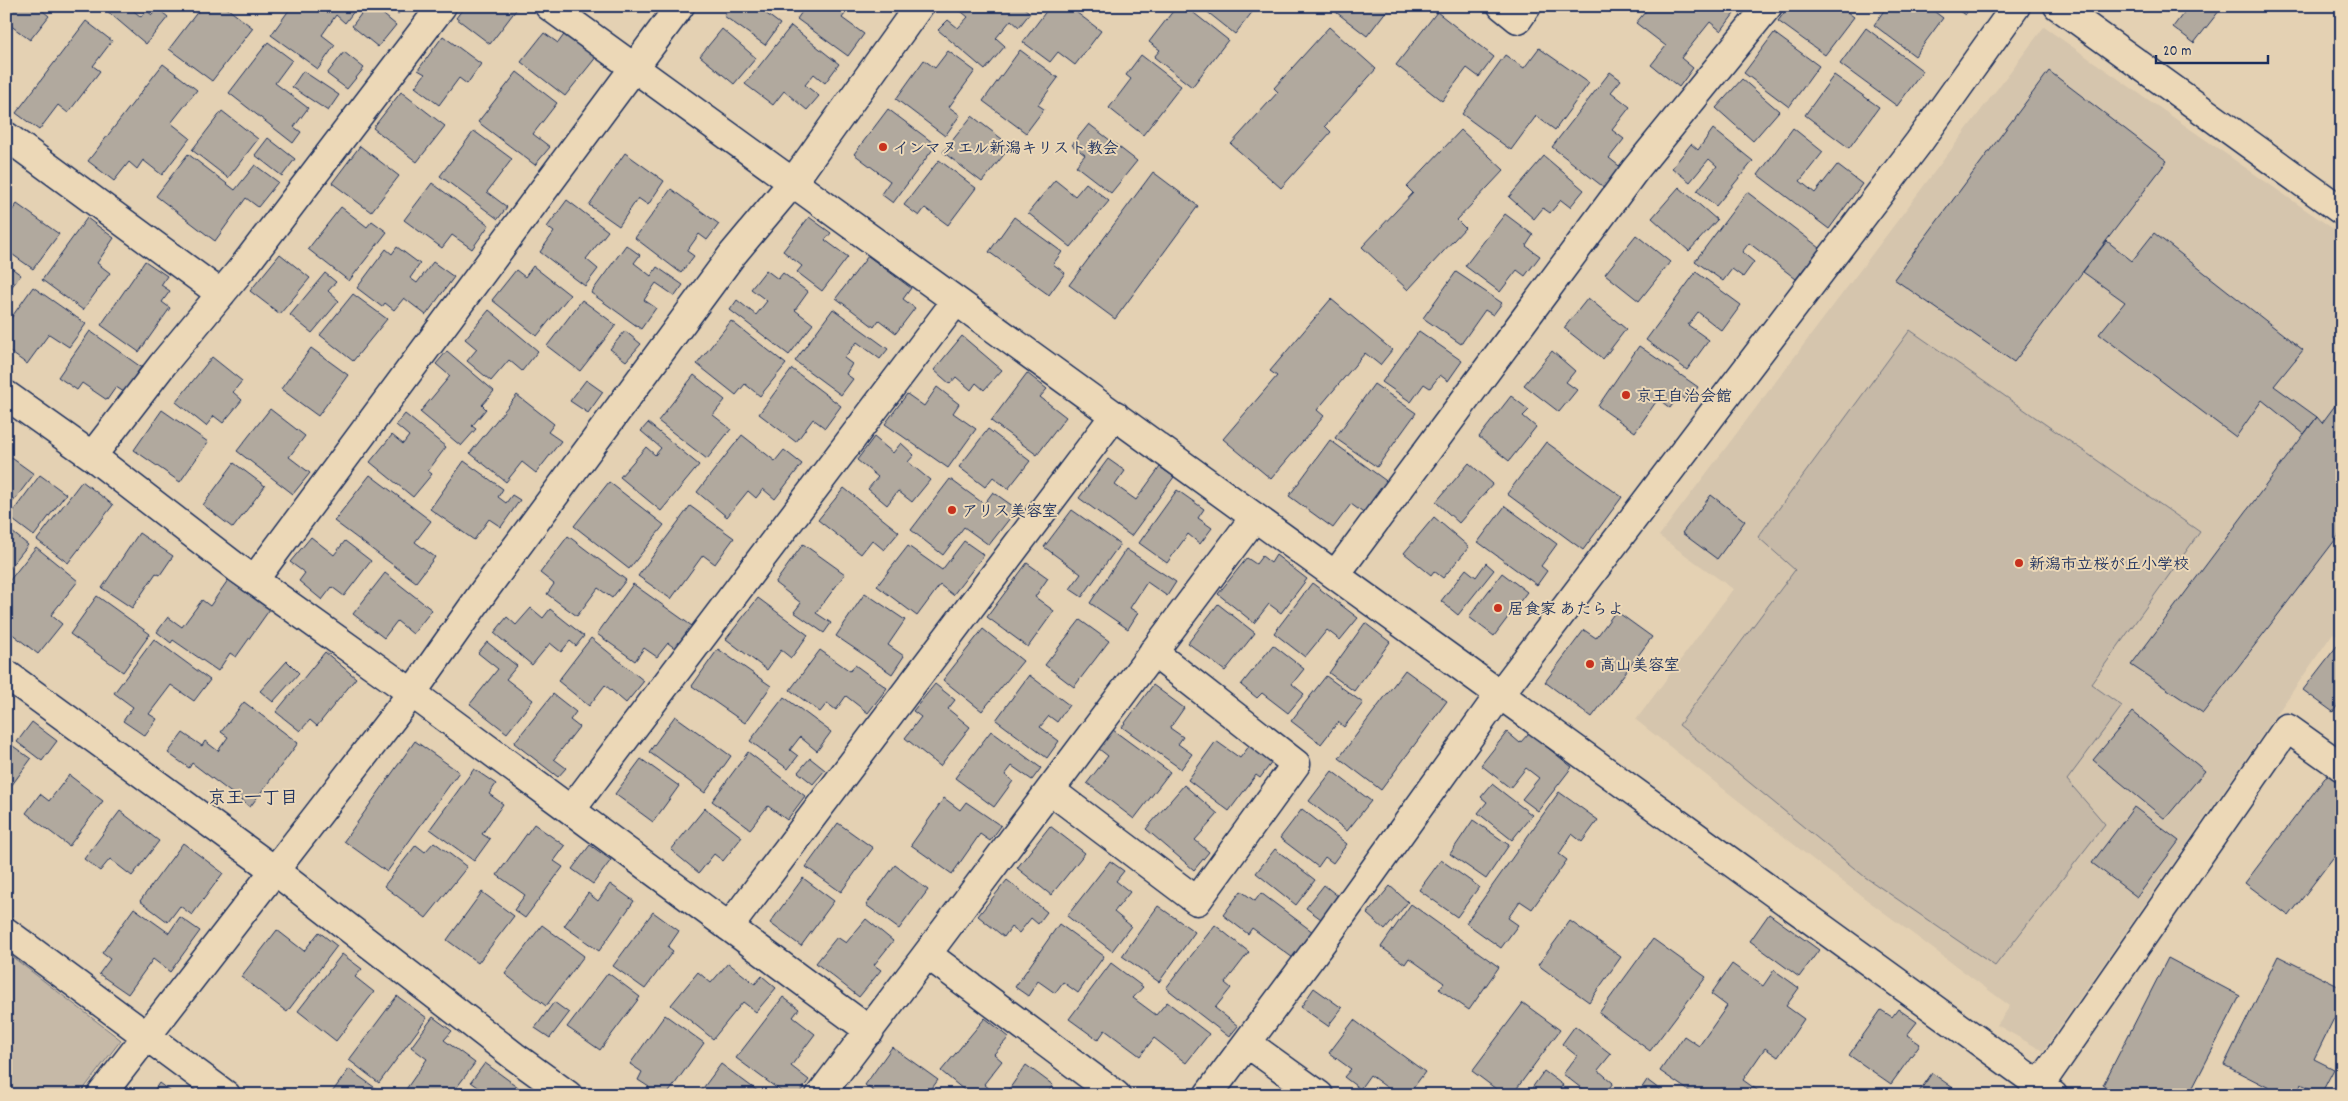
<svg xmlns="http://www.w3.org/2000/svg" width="2348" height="1101" font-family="Dekko,'Klee One',sans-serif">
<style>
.built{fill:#d5c5ad}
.green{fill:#c6b9a7;stroke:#707482}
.building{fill:#b1a99e;stroke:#1b2f5e}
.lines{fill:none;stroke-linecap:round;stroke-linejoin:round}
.minor-casing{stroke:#1b2f5e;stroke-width:31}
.minor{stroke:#ecd8b7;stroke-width:28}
.poi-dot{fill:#c8321e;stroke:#ecd8b7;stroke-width:2}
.labels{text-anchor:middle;stroke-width:4;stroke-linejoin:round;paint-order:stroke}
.poi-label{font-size:16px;font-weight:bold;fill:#1b2f5e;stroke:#ecd8b7;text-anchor:start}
.neighbourhood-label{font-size:18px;font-weight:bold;fill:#1b2f5e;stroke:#ecd8b7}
</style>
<rect width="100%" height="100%" fill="#e4d1b3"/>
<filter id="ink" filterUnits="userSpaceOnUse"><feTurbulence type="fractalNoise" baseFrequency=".02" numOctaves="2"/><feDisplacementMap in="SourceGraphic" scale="10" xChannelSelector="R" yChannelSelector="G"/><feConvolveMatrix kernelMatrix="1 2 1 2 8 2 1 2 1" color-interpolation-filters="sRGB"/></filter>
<g filter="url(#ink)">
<path class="built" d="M2044 27 2342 235V639L2333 633 2043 1051 1997 1025 2010 1006 1820 865 1636 720 1733 589 1659 536Z"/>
<path class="green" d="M1910 330 2200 532 2091 684 2122 706 2067 780 2105 824 1995 966 1865 877 1679 725 1795 570 1758 537Z
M6 952 121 1040 79 1095H6Z"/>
<path class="building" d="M6 6H37L49 16 30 40 6 22Z
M109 6H128L141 17 146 10 152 15 157 8 168 17 146 44 106 10Z
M202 6H224L253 28 212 81 169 49Z
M292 6H358L345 23 336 15 322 35 335 45 318 69 271 35Z
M367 6H373L396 25 378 47 352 26Z
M388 6H405L398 14Z
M465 6H519L490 44 456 18Z
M731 6H756L780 24 765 45 724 16Z
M806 6H851L842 18 864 34 848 56 797 19Z
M958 6H1022L1030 13 1019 27 1011 20 996 38 1005 46 985 70 938 30 948 20 958 28 968 17 957 8Z
M1050 6H1068L1101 31 1075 65 1058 52 1050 62 1023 42Z
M1177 6H1185L1228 40 1192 87 1154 57 1160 50 1149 42Z
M1200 6H1257L1235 34Z
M1334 6H1390L1367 36 1332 9Z
M1650 6H1740L1721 31 1710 22 1681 58 1693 68 1679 87 1651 65 1666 46 1636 23Z
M1789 6H1839L1854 17 1825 55 1778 21Z
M1887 6H1927L1943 18 1915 56 1874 25Z
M1952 6H1971L1965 15Z
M2189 6H2223L2194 43 2173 27Z
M1437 12 1494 57 1479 77 1467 68 1442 101 1396 65Z
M86 21 112 41 93 66 100 71 68 113 58 105 39 130 16 113Z
M791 26 839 64 825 83 814 74 805 85 819 96 807 110 784 91 773 105 745 84Z
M1329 27 1376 69 1325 126 1331 132 1281 188 1231 144 1278 92 1274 88Z
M1866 28 1923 71 1897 106 1840 64Z
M722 29 756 58 734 84 700 56Z
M566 32 597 56 565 96 521 62 544 33 558 43Z
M1774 33 1819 66 1789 107 1744 73Z
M443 36 481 64 467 84 459 78 439 105 415 87 425 74 418 70Z
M268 42 292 60 275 83 308 108 294 127 301 132 293 143 229 93Z
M1539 48 1589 83 1555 130 1536 116 1511 150 1462 114 1505 55 1524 68Z
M1020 50 1058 78 1038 105 1044 109 1026 133 983 101Z
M948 51 975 71 949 107 960 115 945 136 896 99 924 60 935 68Z
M344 52 364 68 347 89 327 74Z
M1141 55 1181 86 1143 135 1109 108 1131 79 1126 75Z
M163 64 197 90 171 123 190 138 162 175 143 160 137 169 129 162 114 181 88 161Z
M303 71 339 95 328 111 292 87Z
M2049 71 2167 161 2014 362 1894 279Z
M517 72 557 103 533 134 550 147 535 165 478 122Z
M1610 72 1621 80 1611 92 1630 107 1612 130 1624 139 1609 158 1623 169 1606 189 1552 147Z
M1834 75 1879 107 1849 148 1805 115Z
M1742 79 1779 111 1753 141 1716 108Z
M401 92 445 126 417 162 373 128Z
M888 109 936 145 893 203 881 194 890 181 854 154Z
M222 111 258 139 228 178 192 150Z
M972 116 1011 146 982 182 943 152Z
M1089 124 1137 161 1111 193 1076 166 1085 155 1072 145Z
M1793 128 1823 152 1800 181 1815 193 1837 165 1862 184 1829 229 1758 175Z
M1713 129 1753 161 1716 206 1697 191 1717 166 1709 159 1690 182 1672 168 1691 144 1698 150Z
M1461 130 1504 170 1457 220 1465 228 1408 290 1362 247 1413 193 1407 187Z
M474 131 512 159 487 192 507 207 498 219 440 176Z
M268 138 295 159 282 176 255 155Z
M360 146 399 176 371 212 332 183Z
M625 153 664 181 648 205 638 198 619 226 589 205Z
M188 154 235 190 255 165 278 182 258 207 246 198 215 241 156 196Z
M1544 156 1584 190 1570 207 1561 200 1550 213 1543 208 1534 219 1509 197Z
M939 160 976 188 948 225 925 208 919 216 904 205Z
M1153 172 1198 206 1115 319 1069 285Z
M1055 180 1075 196 1086 183 1109 201 1071 247 1028 213Z
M432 183 489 225 472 249 452 235 442 248 404 220Z
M1679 187 1717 220 1689 251 1652 218Z
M671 189 719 224 707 240 699 234 687 251 694 256 681 273 635 238Z
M1747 192 1820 248 1796 279 1749 243 1742 252 1754 262 1743 277 1732 269 1723 281 1695 261Z
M567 200 608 231 586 259 598 269 585 286 540 252 554 232 547 227Z
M17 204 59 234 33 269 6 250V219Z
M341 207 367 227 372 221 387 232 349 281 308 249Z
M1505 214 1533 235 1526 246 1540 256 1525 276 1517 270 1500 292 1465 266Z
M809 217 831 233 825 240 848 257 822 291 797 272 802 266 783 251Z
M1014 217 1062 252 1053 264 1065 273 1049 295 989 252Z
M87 218 114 238 97 263 110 273 83 310 42 280Z
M2154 233 2303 350 2274 386 2317 417 2304 434 2262 400 2236 437 2099 334 2125 302 2083 272 2107 241 2132 261Z
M1636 235 1670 262 1639 301 1605 274Z
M626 245 640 255 634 263 651 276 657 267 683 285 675 296 656 283 644 300 656 308 641 329 591 293Z
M397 247 420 264 410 278 417 283 433 262 454 277 426 315 404 298 394 310 385 303 382 307 357 288 386 249 392 254Z
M280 254 310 278 280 314 250 291Z
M868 256 911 288 903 299 915 308 896 333 879 320 874 327 836 298Z
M145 261 167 276 161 285 170 291 162 302 170 308 139 352 101 325Z
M6 264 21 275 6 294Z
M533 266 570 295 537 336 492 300 516 270 525 277Z
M766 270 778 279 783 273 808 292 795 310 813 324 789 355 730 310 737 300 756 315 767 301 751 289Z
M1456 272 1502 303 1493 315 1485 310 1461 344 1423 318Z
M1696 272 1741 305 1722 331 1698 312 1688 325 1709 340 1687 370 1646 340Z
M325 273 336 282 328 291 339 301 312 333 290 315Z
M33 287 86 324 69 347 49 334 27 364 6 349V325Z
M353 294 387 319 353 361 320 335Z
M1588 298 1626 329 1603 359 1564 328Z
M1331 299 1392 350 1380 365 1365 353 1317 410 1324 416 1271 479 1223 439 1277 376 1270 371Z
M582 300 616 325 580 371 547 346Z
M833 309 888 349 880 359 857 342 844 358 852 364 846 374 853 379 841 395 795 361Z
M489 310 538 351 522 371 509 360 491 381 467 361 477 349 465 339Z
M731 321 786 364 760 396 745 384 736 395 697 364Z
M90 331 141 367 124 392 116 387 107 400 82 383 77 390 58 377Z
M625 331 641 344 626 361 610 349Z
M1419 331 1462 361 1448 381 1440 375 1430 388 1424 384 1411 402 1382 382Z
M962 336 1002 370 984 390 976 383 971 390 956 377 950 384 934 370Z
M1639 346 1698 387 1688 402 1679 395 1670 408 1658 399 1635 432 1598 406Z
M311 348 348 375 318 416 281 389Z
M447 351 494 391 482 405 486 409 472 426 476 429 461 446 420 412 450 376 436 364Z
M1552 351 1575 371 1566 382 1577 390 1559 412 1524 385Z
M212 357 242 381 233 392 242 400 223 423 214 416 206 426 176 402Z
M792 369 841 406 825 428 813 419 796 442 759 414Z
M1027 373 1047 389 1040 397 1066 417 1037 455 991 421Z
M694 375 725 400 713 415 731 429 707 459 658 421Z
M586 380 603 392 588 413 570 401Z
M1374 384 1416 413 1377 467 1335 438Z
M937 387 959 404 953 413 976 429 948 468 885 424 907 394 924 406Z
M517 395 554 424 548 432 561 441 536 473 522 462 506 482 470 453Z
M1511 396 1529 410 1523 416 1536 427 1509 461 1479 437Z
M2342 396V531L2203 713 2131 665 2317 417 2322 423Z
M270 409 305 436 289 457 310 473 293 494 237 451Z
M162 410 208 442 180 482 134 450Z
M405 414 446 447 428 471 432 474 413 497 370 462 392 435 403 444 409 436 396 425Z
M648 423 699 465 661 511 620 477 646 447 655 455 661 448 641 431Z
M988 429 1030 461 1008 489 993 477 985 487 959 467Z
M742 435 775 461 784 450 802 464 775 499 763 489 756 498 748 491 727 517 697 492Z
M874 437 893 453 901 443 914 455 908 462 930 480 912 502 898 491 887 505 868 489 878 477 857 460Z
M1330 440 1389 483 1366 515 1351 504 1333 528 1289 496Z
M1546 442 1622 497 1583 550 1507 494Z
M9 456 34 474 6 511V459Z
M1108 459 1125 471 1115 485 1136 500 1160 467 1174 477 1131 536 1079 498Z
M464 461 503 489 498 497 506 503 512 495 520 500 501 527 489 519 474 540 430 509Z
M234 463 265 486 233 528 203 505Z
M1469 463 1493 484 1459 523 1436 502Z
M40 475 66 494 34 536 9 517Z
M370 475 431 521 415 542 435 557 416 582 334 521Z
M950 479 984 504 993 492 1017 509 989 545 964 527 943 555 911 530Z
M82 481 113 505 68 563 37 540Z
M609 482 664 525 629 569 574 526Z
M844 488 899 532 884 550 872 540 861 554 818 520Z
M1177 490 1204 509 1198 518 1212 528 1200 544 1188 534 1167 563 1139 543Z
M1711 495 1745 521 1717 559 1682 533Z
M690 506 734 538 715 564 703 555 671 599 638 576Z
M1505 506 1557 544 1541 566 1547 571 1537 585 1478 542Z
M1072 510 1120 544 1082 597 1070 589 1081 574 1044 547Z
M1434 517 1469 547 1443 578 1434 571 1431 575 1404 553Z
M6 527 28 545 6 572Z
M139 533 173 556 160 575 156 573 132 608 102 588Z
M568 536 626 580 612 598 598 588 577 616 547 594 554 584 540 573Z
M311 537 334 555 345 541 371 561 344 596 332 587 322 600 299 581 305 573 290 562Z
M964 541 984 555 953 595 940 585 917 616 877 586 908 546 942 570Z
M803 544 845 574 816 613 831 623 824 633 794 612 801 603 775 583Z
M36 547 78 581 51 615 62 624 38 654 6 629V585Z
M1126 549 1176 582 1167 596 1147 582 1130 608 1138 613 1128 629 1090 603Z
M1276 555 1307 579 1281 613 1269 604 1254 623 1218 594 1247 558 1256 564 1262 556 1271 563Z
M1027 563 1048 578 1035 597 1054 611 1028 647 987 617Z
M1486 563 1494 570 1458 615 1441 601 1466 569 1476 577Z
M385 573 432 610 413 634 397 621 384 638 353 614Z
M1502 573 1527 592 1494 636 1469 617Z
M228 580 270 609 236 657 230 653 218 671 173 640 171 643 157 632 168 617 182 627 202 600 210 606Z
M1312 583 1358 618 1340 640 1327 630 1305 657 1274 633Z
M633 584 692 626 676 649 668 643 657 657 644 648 635 661 597 634Z
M865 593 905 620 888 645 904 656 892 674 836 636Z
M97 596 150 634 123 672 70 634Z
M758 598 808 635 791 658 781 650 767 670 726 639Z
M1218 604 1255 633 1225 671 1188 643Z
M531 608 543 618 550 609 584 636 576 646 570 641 561 652 550 643 532 665 494 633 507 617 516 625Z
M1616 611 1652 637 1592 717 1545 682 1584 630 1596 638Z
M1080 620 1109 641 1074 687 1045 665Z
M1365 623 1390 642 1354 691 1329 673Z
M983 629 1023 661 982 711 943 680Z
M591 638 644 681 626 703 605 685 589 706 558 681Z
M154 639 210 680 194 701 171 685 149 714 157 719 145 736 123 721 133 707 114 693Z
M487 642 517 666 506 679 533 700 507 733 470 704 498 669 478 653Z
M2340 642 2342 643V699L2333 712 2303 690Z
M1273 645 1304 669 1292 684 1304 694 1288 713 1262 693 1257 698 1241 685Z
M718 649 771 686 745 723 692 686Z
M820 650 850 671 855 665 887 688 868 713 846 696 836 710 827 703 820 712 790 690Z
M325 652 356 678 317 726 310 720 300 731 276 712Z
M287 661 299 673 273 702 260 691Z
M1405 670 1447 701 1381 790 1339 758Z
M1029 675 1069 705 1057 722 1049 716 1040 727 1059 741 1047 758 996 720Z
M1326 676 1363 703 1344 727 1338 722 1321 744 1291 721Z
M935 684 955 700 948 709 970 727 940 766 905 738 921 717 913 711Z
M1153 685 1184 708 1170 728 1183 737 1178 744 1192 754 1181 769 1122 727Z
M553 694 576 712 570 720 579 727 554 759 566 768 558 777 514 743Z
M784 697 831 732 817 751 800 737 790 750 798 756 788 769 750 741Z
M244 702 298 743 250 807 192 763 189 768 168 753 183 733 202 746 205 741 218 751 228 737 221 732Z
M2133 712 2205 771 2165 819 2093 760Z
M675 716 731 756 705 793 649 752Z
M32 722 57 741 42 761 17 742Z
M1113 730 1170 772 1134 819 1087 783 1108 756 1099 749Z
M991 731 1041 768 1032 780 1012 766 1005 775 1013 781 994 807 955 778Z
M1507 732 1520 743 1529 733 1572 767 1538 811 1522 799 1539 778 1526 768 1510 788 1481 765Z
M6 741 31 759 6 793Z
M415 741 459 772 387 872 344 841Z
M1216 741 1240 758 1250 745 1272 762 1260 778 1256 775 1229 811 1188 780Z
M748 752 805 796 787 820 768 806 750 829 712 801Z
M810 758 825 770 813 784 798 772Z
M641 759 679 786 653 822 615 794Z
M474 769 496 784 489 794 503 804 482 834 490 839 474 861 430 829Z
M2331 770 2342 778V846L2289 916 2245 883Z
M1332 771 1371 801 1347 831 1309 801Z
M69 775 103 801 69 846 26 813 40 794 49 801Z
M1492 784 1532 815 1512 840 1478 813 1487 802 1481 797Z
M1184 785 1218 814 1195 840 1209 852 1194 870 1146 829Z
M1559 792 1598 820 1582 842 1572 834 1559 854 1567 860 1532 909 1520 901 1508 918 1518 925 1501 948 1466 923Z
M944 798 960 810 966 802 1001 826 990 841 980 834 952 874 911 845Z
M2134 807 2179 841 2137 897 2092 863Z
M705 808 742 837 723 861 714 854 699 873 671 850Z
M1302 809 1347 844 1333 863 1325 857 1318 867 1280 838Z
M120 811 159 841 132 876 110 859 100 871 84 859Z
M1473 820 1509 845 1486 879 1450 854Z
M838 823 873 848 841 892 806 867Z
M534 824 565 846 554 861 563 867 525 918 514 910 525 895 497 875Z
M1050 826 1085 853 1051 895 1017 868Z
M434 842 467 867 426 918 384 886 416 845 425 852Z
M183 843 223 873 192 915 180 906 168 922 140 901Z
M590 845 611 860 593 884 572 869Z
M1275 849 1315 880 1296 905 1256 873Z
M1441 860 1479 887 1457 917 1419 890Z
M1110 861 1124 871 1116 881 1130 892 1114 912 1131 926 1112 951 1067 916Z
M895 865 928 890 899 929 866 905Z
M803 878 834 901 801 946 770 923Z
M1007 880 1047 912 1038 924 1031 918 1019 933 1011 927 1004 937 978 916Z
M610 884 634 901 599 951 564 926 588 893 598 901Z
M1324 885 1339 897 1321 919 1306 908Z
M1390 886 1408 902 1385 930 1367 914Z
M1241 891 1255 901 1261 893 1313 932 1293 958 1252 928 1248 934 1223 915Z
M482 892 514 916 478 963 447 940Z
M1411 904 1499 967 1469 1010 1439 989 1444 983 1409 958 1405 964 1381 947Z
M1158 906 1195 932 1159 982 1122 956Z
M134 908 169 933 180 917 200 931 170 972 153 959 128 994 99 974 110 959 102 953Z
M653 912 679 931 668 947 673 951 645 989 613 966Z
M1769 914 1819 950 1799 977 1750 941Z
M866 919 893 941 874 965 881 970 859 997 816 963 837 937 846 943Z
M1570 921 1621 957 1589 1002 1538 965Z
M1059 924 1104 956 1078 993 1063 982 1055 993 1038 981 1028 996 1015 987Z
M542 925 584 956 546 1006 505 974Z
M1215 925 1249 952 1225 983 1231 988 1215 1008 1238 1026 1229 1037 1166 988Z
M277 930 304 951 319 932 337 946 287 1012 241 977Z
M1653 939 1706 977 1650 1051 1599 1013Z
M342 954 362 969 355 977 374 992 336 1041 298 1011Z
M2278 956 2342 988V1002L2314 1059 2334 1069 2321 1094 2301 1084 2296 1095H2283L2224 1065Z
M2168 958 2240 996 2189 1095H2121L2103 1085Z
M728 963 755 984 762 976 776 988 756 1012 743 1002 713 1039 671 1005 698 972 711 983Z
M1111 963 1143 987 1133 998 1156 1015 1167 1002 1209 1034 1186 1063 1154 1038 1140 1056 1105 1030 1098 1040 1069 1019Z
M1732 964 1763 986 1774 970 1799 988 1786 1006 1804 1019 1778 1057 1765 1048 1743 1080 1764 1095H1695L1660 1071 1684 1036 1699 1046 1727 1006 1711 994Z
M608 973 640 997 600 1050 567 1027Z
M1314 988 1342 1008 1328 1026 1301 1007Z
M397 996 427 1018 379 1083 349 1060Z
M783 997 799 1009 793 1017 815 1034 791 1066 809 1080 798 1095H786L736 1058Z
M554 1002 569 1013 550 1038 535 1028Z
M1523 1003 1560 1030 1512 1095H1504L1472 1071Z
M1898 1009 1917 1022 1907 1035 1920 1044 1891 1084 1849 1055 1881 1010 1892 1017Z
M665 1015 704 1043 667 1095H644L649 1087 638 1080 642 1072 630 1064Z
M433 1017 452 1031 444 1040 475 1063 451 1095H402L427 1059 411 1047Z
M985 1018 1009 1037 994 1054 1002 1061 984 1084 993 1092 991 1095H970L941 1071Z
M1354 1020 1425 1072 1408 1095H1397L1370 1075 1360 1089 1344 1077 1351 1069 1329 1053Z
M1575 1026 1611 1054 1598 1070 1613 1083 1604 1095H1590L1563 1074 1577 1056 1562 1044Z
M892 1047 938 1080 927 1095H879L865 1085Z
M485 1063 529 1095H483L485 1092 471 1082Z
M721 1064 763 1095H698Z
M1026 1065 1053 1085 1046 1095H1005Z
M349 1069 385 1095H330Z
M1544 1071 1563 1085 1556 1095H1527Z
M1932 1073 1963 1095H1917Z
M1647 1080 1667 1095H1637Z
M159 1083 175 1095H151Z"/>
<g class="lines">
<g class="minor-casing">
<path id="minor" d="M549 6 2053 1095
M1502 6 1518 19 1527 6
M2058 6 2342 211
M6 136 221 294
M6 395 92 456 237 568 412 693 870 1031
M92 456 163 364 244 266 442 6
M1336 574 1635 170 1768 6
M254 580 680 6
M6 674 274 870 514 1056 568 1095
M1050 790 1197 901 1296 764 1153 652
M571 810 956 301
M729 927 1115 415
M6 932 226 1095
M927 954 1116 1095
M1247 1043 1319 1095
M101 1095 412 693 484 591 732 255 793 182 919 6
M820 1095 927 954 1254 518
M1208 1095 1328 934 1500 694 1919 142 2016 6
M2033 1095 2287 728 2342 767"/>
</g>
<use href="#minor" class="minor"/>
</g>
</g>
<g class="poi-dot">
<circle cx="883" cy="147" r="5"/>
<circle cx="1626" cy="395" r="5"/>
<circle cx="952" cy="510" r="5"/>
<circle cx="2019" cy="563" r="5"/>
<circle cx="1498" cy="608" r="5"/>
<circle cx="1590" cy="664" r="5"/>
</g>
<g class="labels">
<g class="poi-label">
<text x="893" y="153">インマヌエル新潟キリスト教会</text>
<text x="1636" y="401">京王自治会館</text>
<text x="962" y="516">アリス美容室</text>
<text x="2029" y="569">新潟市立桜が丘小学校</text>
<text x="1508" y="614">居食家 あたらよ</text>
<text x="1600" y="670">高山美容室</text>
</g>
<g class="neighbourhood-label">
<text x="253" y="803">京王一丁目</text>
</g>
</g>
<rect width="2348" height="1101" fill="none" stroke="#ecd8b7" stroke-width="25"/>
<rect x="12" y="12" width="2323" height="1076" fill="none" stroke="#1b2f5e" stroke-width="2" filter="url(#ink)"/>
<path d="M2156 55v8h112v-8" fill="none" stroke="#1b2f5e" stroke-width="2.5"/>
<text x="2163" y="55" font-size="15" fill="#1b2f5e" stroke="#ecd8b7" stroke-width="4" paint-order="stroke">20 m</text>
</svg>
